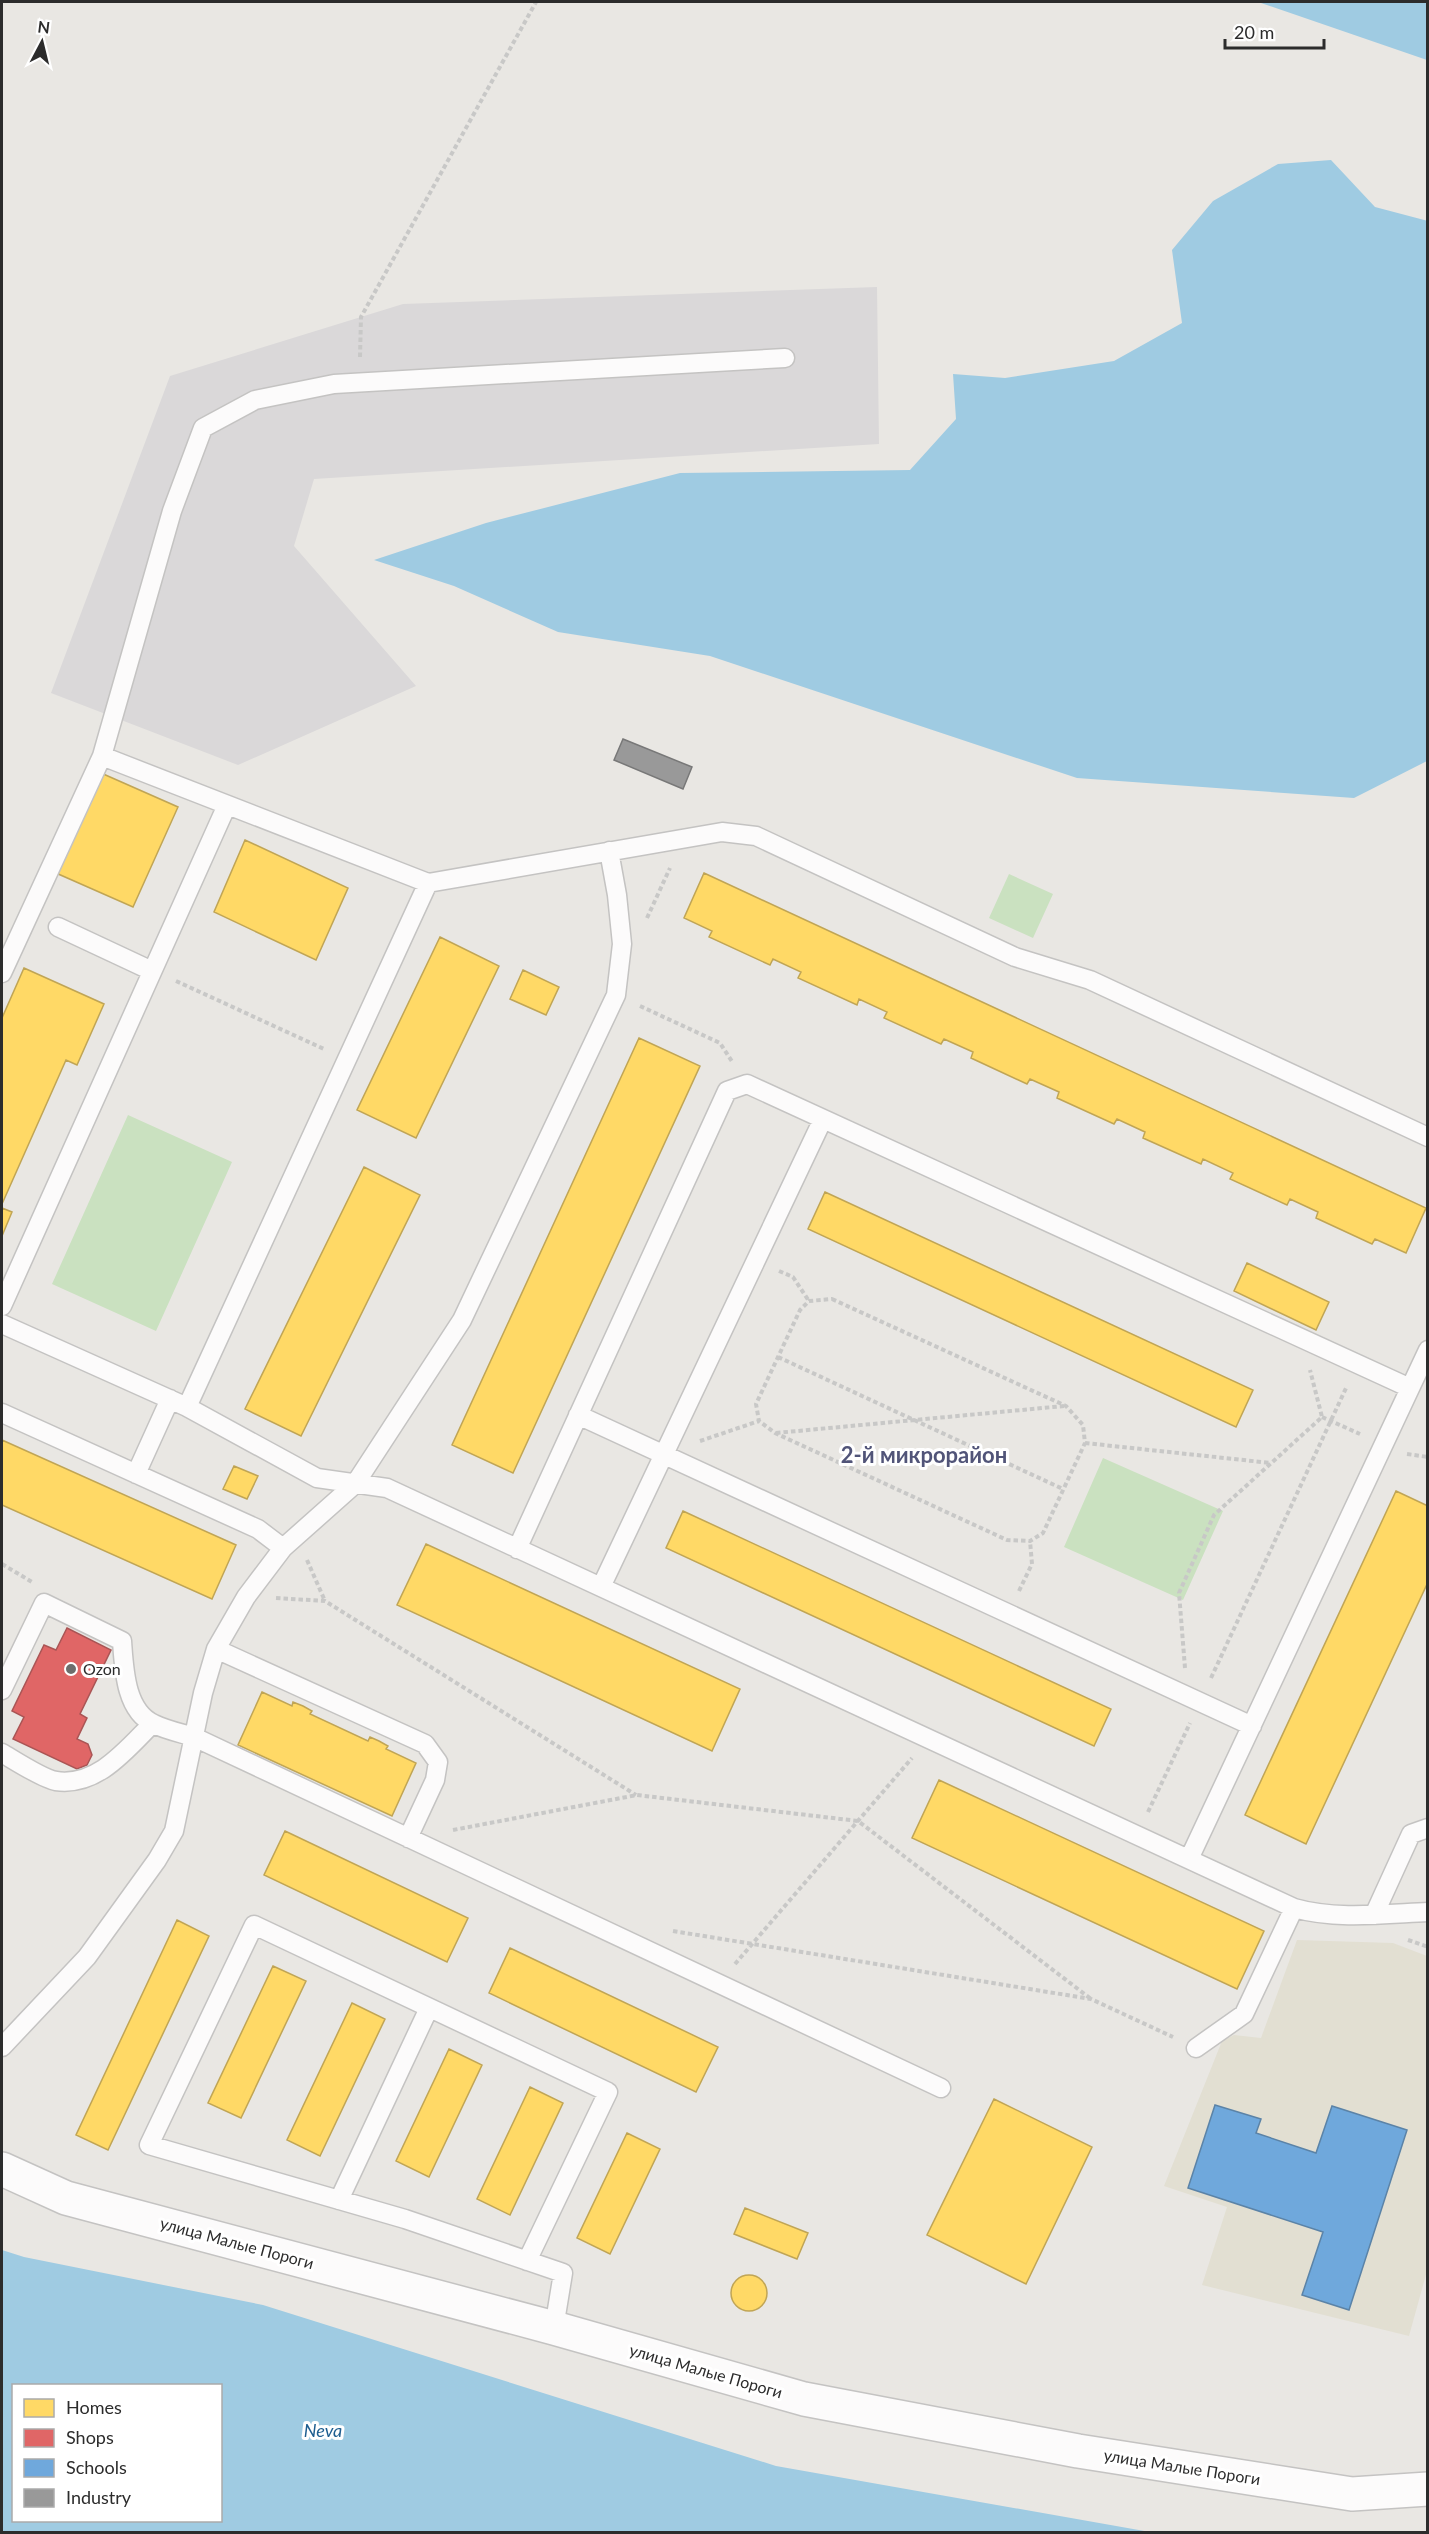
<svg xmlns="http://www.w3.org/2000/svg" width="1429" height="2534" font-family="Lato,sans-serif">
<style>
.industrial{fill:#dad8d9}
.education{fill:#e2dfd2}
.green{fill:#cae1c0}
.water{fill:#9fcbe2;fill-rule:evenodd}
.homes{fill:#ffd966;stroke:#c0a555;stroke-width:1.5}
.shops{fill:#e06666;stroke:#a55;stroke-width:1.5}
.schools{fill:#6fa8dc;stroke:#5b83a7;stroke-width:1.5}
.industry{fill:#999;stroke:#787878;stroke-width:1.5}
.lines{fill:none;stroke-linecap:round;stroke-linejoin:round}
.service-casing{stroke:#c4c3c2;stroke-width:21}
.minor-casing{stroke:#c4c3c2;stroke-width:36}
.path{stroke:#c8c8c7;stroke-width:4;stroke-dasharray:4.5 3;stroke-linecap:butt}
.service{stroke:#fcfbfb;stroke-width:18}
.minor{stroke:#fcfbfb;stroke-width:33}
.poi-dot{fill:#6e6d6c;stroke:#fff;stroke-width:2}
.labels{text-anchor:middle;stroke-width:6;stroke-linejoin:round;paint-order:stroke}
.poi-label{font-size:16px;fill:#2c2c2c;stroke:#fff;text-anchor:start}
.street-label{font-size:16px;fill:#2c2c2c;stroke:#fff}
.water-label{font-size:18px;font-style:italic;fill:#1d5d8f;stroke:#fff}
.district-label{font-size:22px;font-weight:bold;fill:#515478;stroke:#fff}
</style>
<rect width="100%" height="100%" fill="#e9e7e3"/>
<path class="industrial" d="M877 287 879 444 314 479 294 546 416 686 238 765 51 693 170 376 403 304Z"/>
<path class="education" d="M1297 1940 1393 1943 1427 1956V2271L1409 2336 1202 2285 1227 2207 1164 2186 1222 2041 1234 2035 1261 2038Z"/>
<path class="green" d="M1009 874 1053 894 1033 938 989 918Z
M128 1115 232 1162 156 1331 52 1284Z
M1103 1458 1223 1511 1183 1600 1064 1547Z"/>
<path class="water" d="M1258 2H1427V60Z
M1331 160 1375 207 1428 221 1427 761 1354 798 1077 778 710 656 558 632 454 586 374 560 486 523 680 473 910 470 956 419 953 374 1005 378 1114 361 1182 323 1172 250 1213 201 1278 164Z
M2 2250 24 2257 263 2305 776 2466 1150 2532H2ZM14 2386H220V2520H14Z"/>
<path class="homes" d="M101 773 178 807 133 907 56 873Z
M245 840 348 888 316 960 214 912Z
M704 873 1426 1208 1406 1253 1375 1239 1372 1244 1316 1218 1318 1212 1290 1199 1287 1205 1230 1179 1233 1173 1203 1159 1201 1164 1143 1138 1145 1132 1117 1119 1114 1124 1057 1098 1059 1092 1030 1079 1027 1084 971 1058 973 1052 944 1039 941 1044 884 1018 887 1012 859 999 857 1005 798 978 801 972 773 959 770 965 709 937 712 931 684 918Z
M440 937 499 966 416 1138 357 1110Z
M24 968 104 1004 77 1065 66 1060 2 1204V1018Z
M523 970 559 987 546 1015 510 999Z
M639 1038 700 1066 513 1473 452 1445Z
M364 1167 420 1195 301 1436 245 1409Z
M825 1192 1253 1390 1236 1427 808 1229Z
M2 1208 12 1212 2 1236Z
M1247 1263 1329 1302 1316 1330 1234 1291Z
M2 1440 236 1545 212 1599 2 1505Z
M234 1466 258 1476 247 1499 223 1489Z
M1396 1491 1428 1506V1582L1306 1844 1245 1815Z
M683 1511 1111 1709 1094 1746 666 1548Z
M426 1544 740 1689 712 1751 397 1605Z
M262 1692 292 1706 293 1702 303 1706 312 1711 310 1714 368 1741 370 1737 379 1741 388 1746 386 1749 416 1763 392 1816 238 1745Z
M939 1780 1264 1931 1237 1989 912 1838Z
M285 1831 468 1918 447 1962 264 1875Z
M177 1920 209 1936 108 2150 76 2135Z
M510 1948 718 2047 696 2092 489 1993Z
M273 1966 306 1981 241 2118 208 2103Z
M352 2003 385 2019 320 2156 287 2140Z
M449 2049 482 2065 429 2177 396 2161Z
M530 2087 563 2103 510 2215 477 2199Z
M994 2099 1092 2147 1026 2284 927 2235Z
M627 2133 660 2149 610 2254 577 2238Z
M745 2208 808 2233 797 2259 734 2234Z
M731 2293a18 18 0 1 1 36 0a18 18 0 1 1-36 0Z"/>
<path class="shops" d="M67 1628 111 1650 80 1714 87 1718 77 1739 88 1744 92 1755 87 1765 77 1769 13 1739 24 1717 12 1711 44 1645 56 1650Z"/>
<path class="schools" d="M1215 2105 1261 2119 1256 2133 1316 2153 1332 2106 1407 2130 1349 2310 1302 2295 1323 2232 1188 2188Z"/>
<path class="industry" d="M623 739 692 767 683 789 614 760Z"/>
<g class="lines">
<g class="service-casing">
<path id="service" d="M102 756 428 883 722 832 756 836 1015 957 1090 980 1428 1137
M58 927 152 971
M2 973 102 756 172 511 203 428 255 400 334 384 785 358
M2 1306 227 805
M2 1324 187 1407 317 1478 387 1488 1294 1908C1336 1920 1384 1914 1428 1912
M187 1407 428 883
M2 1413 258 1529 283 1548
M578 1415 1252 1726
M136 1474 170 1399
M517 1549 727 1091 747 1084 1410 1388
M601 1587 823 1119
M216 1649 425 1744 438 1762 435 1780 408 1838
M2 1690 44 1603 122 1641C124 1668 125 1711 154 1724 166 1730 181 1733 194 1737L941 2088
M2 1753C14 1760 43 1779 56 1781 97 1787 126 1750 152 1724
M1189 1859 1428 1350
M1374 1915 1411 1834 1428 1828
M2 2047 87 1957 157 1860 174 1831 203 1693 216 1649 246 1597 283 1548 355 1484 462 1320 616 995 622 944 617 895 609 851
M1196 2048 1244 2014 1294 1908
M339 2200 429 2008
M527 2261 608 2092 254 1925 149 2145 405 2219 563 2273 554 2328"/>
</g>
<g class="minor-casing">
<path id="minor" d="M2 2169 66 2198 554 2328 804 2399 1078 2451 1352 2494 1428 2489"/>
</g>
<path class="path" d="M360 357 361 317 536 2
M647 918 670 868
M176 981 324 1049
M640 1006 720 1043 733 1063
M779 1271 793 1277 809 1301
M832 1299 1066 1406 1083 1425 1085 1443 1043 1533 1030 1541 1007 1540 775 1433 759 1421 756 1404 800 1310 809 1301Z
M778 1357 1063 1489
M1322 1417 1360 1434
M776 1433 1064 1406
M700 1441 759 1421
M1085 1443 1271 1463
M1407 1454 1428 1457
M307 1560 325 1601
M2 1564 32 1582
M1019 1591 1032 1564 1030 1541
M276 1598 325 1601 636 1795
M1185 1668 1179 1593 1214 1515 1322 1417 1310 1370
M1211 1678 1347 1386
M1148 1812 1190 1723
M453 1830 637 1795 858 1821 1091 1999
M673 1931 1091 1999 1173 2037
M1408 1940 1428 1947
M735 1964 912 1758"/>
<use href="#service" class="service"/>
<use href="#minor" class="minor"/>
</g>
<circle class="poi-dot" cx="71" cy="1669" r="6"/>
<g class="labels">
<g class="poi-label">
<text x="83" y="1675">Ozon</text>
</g>
<g class="street-label">
<text transform="translate(237 2243) rotate(15)" y="6">улица Малые Пороги</text>
<text transform="translate(706 2371) rotate(16)" y="6">улица Малые Пороги</text>
<text transform="translate(1182 2467) rotate(9)" y="6">улица Малые Пороги</text>
</g>
<g class="water-label">
<text x="323" y="2437">Neva</text>
</g>
<g class="district-label">
<text x="924" y="1463">2-й микрорайон</text>
</g>
</g>
<rect width="1429" height="2534" fill="none" stroke="#2c2c2c" stroke-width="6"/>
<rect x="12" y="2384" width="210" height="138" fill="#ffffff" stroke="#ababab" stroke-width="1.5"/>
<rect x="24" y="2399" width="30" height="18" fill="#ffd966" stroke="#ababab" stroke-width="1.5"/>
<text x="66" y="2414" font-size="18" fill="#2c2c2c">Homes</text>
<rect x="24" y="2429" width="30" height="18" fill="#e06666" stroke="#ababab" stroke-width="1.5"/>
<text x="66" y="2444" font-size="18" fill="#2c2c2c">Shops</text>
<rect x="24" y="2459" width="30" height="18" fill="#6fa8dc" stroke="#ababab" stroke-width="1.5"/>
<text x="66" y="2474" font-size="18" fill="#2c2c2c">Schools</text>
<rect x="24" y="2489" width="30" height="18" fill="#999999" stroke="#ababab" stroke-width="1.5"/>
<text x="66" y="2504" font-size="18" fill="#2c2c2c">Industry</text>
<g transform="translate(42 42) rotate(7)" stroke="#ffffff" stroke-width="4.5" paint-order="stroke">
<path d="M0-4.5L10 22L0 15L-10 22Z" fill="#2c2c2c"/>
<text y="-9" font-size="16" font-weight="bold" text-anchor="middle" fill="#2c2c2c">N</text>
</g>
<path d="M1225 39v9h99v-9" fill="none" stroke="#2c2c2c" stroke-width="3"/>
<text x="1234" y="39" font-size="18" fill="#2c2c2c" stroke="#ffffff" stroke-width="4.5" paint-order="stroke">20 m</text>
</svg>
